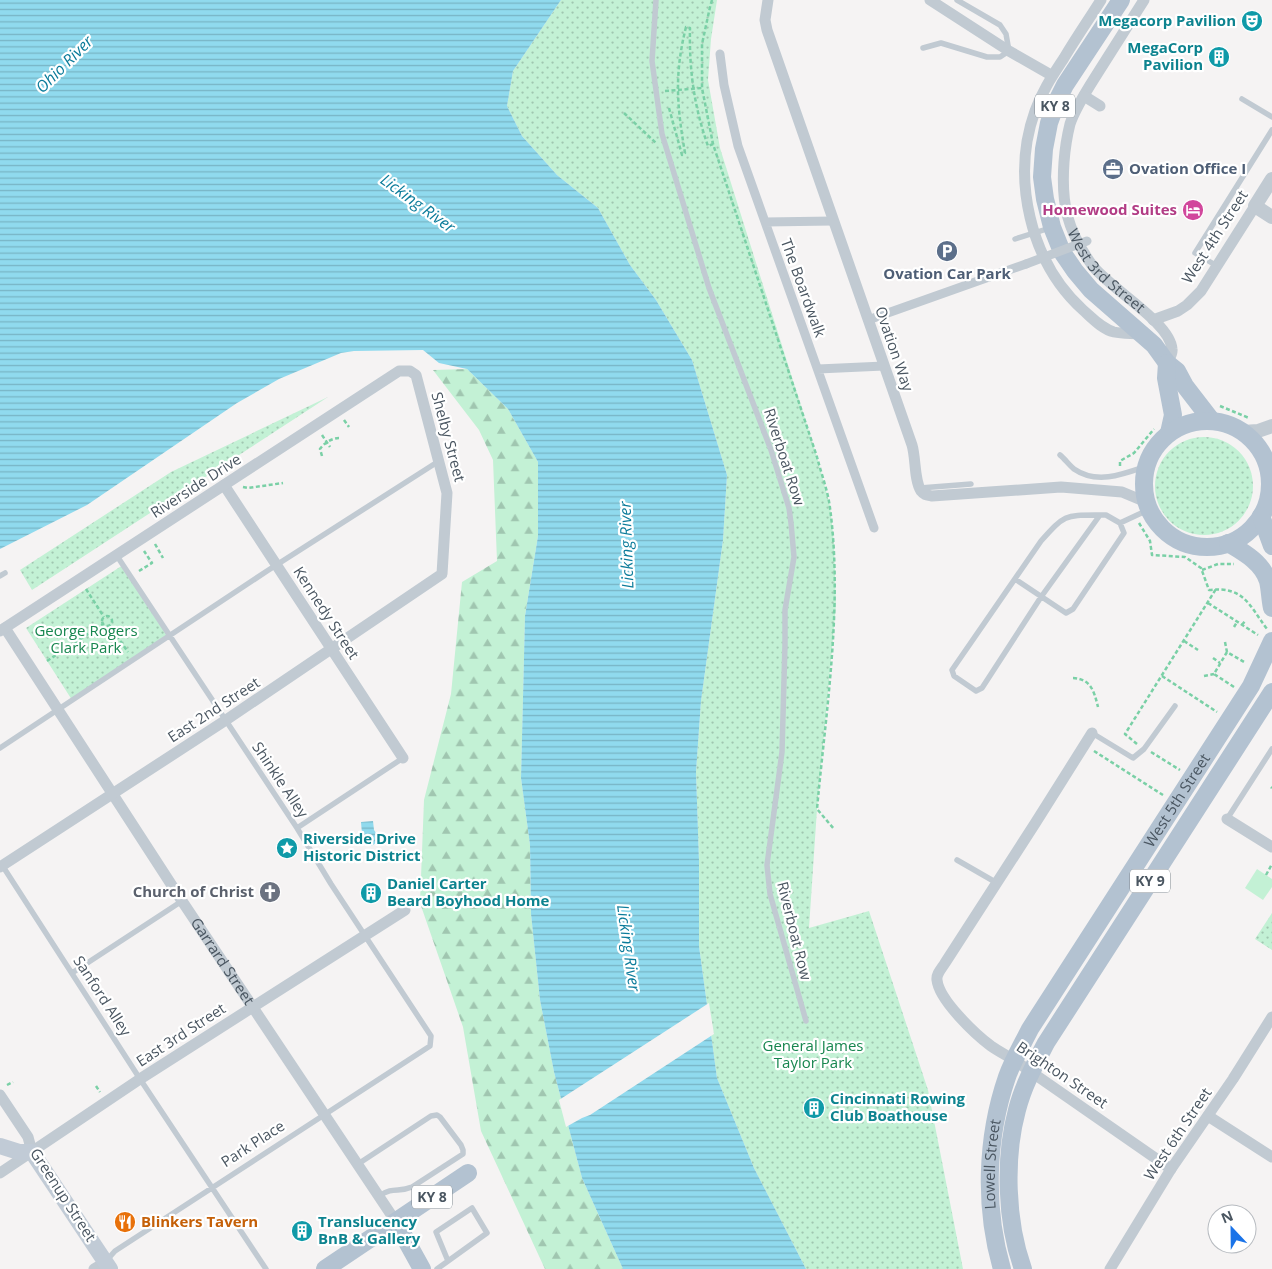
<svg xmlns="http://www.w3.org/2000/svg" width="1272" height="1269" font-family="'Open Sans',sans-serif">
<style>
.grass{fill:url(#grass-dots)}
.forest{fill:url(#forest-firs)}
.garden{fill:#c3f1d5}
.water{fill:url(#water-rules)}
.pier{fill:#f5f3f3}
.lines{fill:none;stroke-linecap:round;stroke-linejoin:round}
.path{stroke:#7ad0a6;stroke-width:2.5;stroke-dasharray:4 2.5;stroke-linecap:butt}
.service{stroke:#c1cad2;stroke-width:5.5}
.pedestrian{stroke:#c1cad2;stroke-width:9}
.minor{stroke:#c1cad2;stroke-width:11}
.tertiary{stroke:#c1cad2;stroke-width:14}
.secondary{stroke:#c1cbd6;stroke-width:16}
.primary{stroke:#b3c2d1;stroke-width:18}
.pedestrian-bridge{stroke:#c1cad2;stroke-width:9}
.labels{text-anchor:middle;stroke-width:4.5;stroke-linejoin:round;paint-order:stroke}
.shield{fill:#fff;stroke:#808990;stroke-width:1}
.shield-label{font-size:14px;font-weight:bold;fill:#4a5661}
.culture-label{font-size:15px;font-weight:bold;fill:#0d838f;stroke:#fff;text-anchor:start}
.service-label{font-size:15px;font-weight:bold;fill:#4e5e75;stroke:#fff;text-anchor:start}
.hotel-label{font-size:15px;font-weight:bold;fill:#b23c85;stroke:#fff;text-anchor:end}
.street-label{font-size:15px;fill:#4a5661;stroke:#fff}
.park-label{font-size:15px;fill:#17864f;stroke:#fff}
.worship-label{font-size:15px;font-weight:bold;fill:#5b616d;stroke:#fff;text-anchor:end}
.food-label{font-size:15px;font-weight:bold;fill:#c56008;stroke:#fff;text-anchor:start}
.water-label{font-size:16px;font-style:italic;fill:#0c7c9b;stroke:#fff}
</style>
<defs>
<pattern id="grass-dots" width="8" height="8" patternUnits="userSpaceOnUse" patternTransform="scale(1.25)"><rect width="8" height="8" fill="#c3f1d5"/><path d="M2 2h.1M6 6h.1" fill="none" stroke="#a0c6b0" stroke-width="1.8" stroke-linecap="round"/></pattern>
<pattern id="forest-firs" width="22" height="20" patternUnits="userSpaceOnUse" patternTransform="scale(1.25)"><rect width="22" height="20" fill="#c3f1d5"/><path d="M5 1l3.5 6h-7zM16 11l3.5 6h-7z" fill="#a0c6b0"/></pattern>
<pattern id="water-rules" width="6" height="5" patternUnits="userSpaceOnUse" patternTransform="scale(1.25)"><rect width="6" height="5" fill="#90daee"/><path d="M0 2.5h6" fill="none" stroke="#78b4c4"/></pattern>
</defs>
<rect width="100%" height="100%" fill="#f5f3f3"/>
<path class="grass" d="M561 0H717L711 39 708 80 720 148 817 457 830 506 834 543 836 605 817 809 809 928 869 911 928 1090 963 1269H806L754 1168 717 1078 699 946V861L696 772 701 701 723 540 727 475 692 360 656 300 630 265 598 208 557 175 522 136 507 106 513 71Z
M328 397 32 590 20 570 171 472Z
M1155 486a49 49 0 1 1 98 0a49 49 0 1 1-98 0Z
M123 565 169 635 72 700 26 628Z
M1272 913V950L1255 939Z"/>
<path class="forest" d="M467 369 508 409 538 462V536L525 616 521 778 530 845 531 914 540 1000 554 1072 582 1178 623 1269H545L481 1131 463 1027 420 903 424 800 451 694 462 582 497 561 493 460 479 430 433 370Z"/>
<path class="garden" d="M1257 869 1272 879V887L1263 900 1245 888Z"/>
<path class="water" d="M0 0H561L513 71 507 106 522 136 557 175 598 208 630 265 656 300 692 360 727 475 723 540 701 701 696 772 699 861V946L717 1078 754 1168 806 1269H623L582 1178 554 1072 540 1000 531 914 530 845 521 778 525 616 538 536V462L508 409 467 369 439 363 423 350 354 351 341 353 279 379 237 403 87 505 0 549Z
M373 821 374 830 381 840 371 846 362 834 361 822Z"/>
<path class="pier" d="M709 1003 714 1034 590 1115 582 1118 566 1127 559 1100Z"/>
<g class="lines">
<path class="path" d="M712 0 710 7 702 44V88L713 144 817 457C821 473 828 491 830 508 843 606 826 710 817 809L834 829
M665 91 702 88
M669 108 682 155 685 153C677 106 674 75 686 27L690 28C689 69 694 107 708 146L713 144
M624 113 656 143
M1220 406 1249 418
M344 420 349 427
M322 435 330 447
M322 456 320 449C324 443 332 438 339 438
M1120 466V461L1134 453 1154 429
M243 487 248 488 283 483
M1139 523 1150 541 1152 555 1185 557 1201 568 1209 590C1244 586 1249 605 1267 629
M155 544 163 558
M1202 570 1218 564H1234
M139 571 152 563 144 551
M86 589 104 617
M1208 603 1258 635
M102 621a5 5 0 1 1 10 0a5 5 0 1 1-10 0Z
M109 625 128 652
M1242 625 1245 621
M1234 627 1237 622
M1184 641 1198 650
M1225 642 1227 652
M1213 658 1220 663
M47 661 103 624
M1162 676 1217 712
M1204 676 1214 674
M1073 678C1091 679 1094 691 1098 707
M1234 687 1214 674 1227 652 1246 663
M1137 744 1125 734 1216 589
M1094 751 1163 795
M1151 752 1180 770
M1271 787 1272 788
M1266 875 1272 864
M7 1085 13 1082
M96 1086 100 1092"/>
<path class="service" d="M656 0 652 61 662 134 709 288 771 450 789 508 791 523 794 557 785 610V644L782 752 767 865 770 894 806 1021
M923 48 941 43 987 57H1000L1009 51 1006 34 1000 25 957 0
M1242 99 1272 117
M1015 239 1050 228
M1217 266 1195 253 1272 130
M1060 455C1065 459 1069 465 1074 469 1097 485 1124 474 1147 466
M920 488 971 484
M1100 515C1065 515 1065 514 1041 541L952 670 954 676 976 691 982 688 1041 597 1100 515H1106L1120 523 1150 509
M0 576 5 573
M1015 579 1066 613 1073 609 1124 533 1120 523
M1092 733 1133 758 1144 749 1175 706
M0 748 267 571 439 461
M1227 819 1272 749
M297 828 403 758
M957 860 997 883
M2 865 140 1079 266 1269
M72 973 182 901
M358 1164 431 1116 437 1115 440 1117 461 1145 463 1150V1154L412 1187C398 1193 394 1186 379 1196
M107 1260 115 1251 430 1046 431 1036 331 884 297 828 117 556
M437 1269 487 1233 472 1208 436 1232 448 1261"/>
<path class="pedestrian" d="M720 54 724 85 738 146 874 528
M765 222 833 221
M868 320 1026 264
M818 369 884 366"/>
<g class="minor">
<path d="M768 0 765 20 767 30 912 445C916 458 914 480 921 491 924 495 927 495 932 496L1061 487 1122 492 1146 502"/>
<path d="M930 0 1009 51 1051 75"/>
<path d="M1101 0C1089 19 1076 38 1064 58 1053 75 1042 91 1035 111 1011 178 1030 262 1083 310 1092 318 1102 329 1114 332 1123 334 1132 333 1141 334"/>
<path id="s1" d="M1144 0C1129 24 1114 47 1099 71 1089 87 1076 106 1070 124 1067 136 1065 149 1064 162 1061 204 1067 230 1092 265 1109 288 1170 322 1172 349 1173 354 1169 359 1167 363"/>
<path d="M1084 96 1100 106"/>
<path d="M1153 320 1178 311 1187 305 1201 291 1255 206"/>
<path d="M224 485 403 758"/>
<path id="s2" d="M5 628 182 901 396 1222"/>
<path d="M0 631 399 371H410L416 375 447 493 442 574 226 720 0 867"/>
<path d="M1092 733 1036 822 945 963C942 968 936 974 937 980 939 1000 975 1034 991 1046 998 1051 1006 1055 1014 1060L1171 1169"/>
<path d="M1227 819 1272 847"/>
<path d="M0 1095 28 1137 32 1152"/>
<path d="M1208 1116 1272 1157"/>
<path d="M0 1173 140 1079 405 910"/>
<path d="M94 1269 106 1262"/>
<path d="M1110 1269 1171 1169 1233 1079 1272 1017"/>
</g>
<path class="tertiary" d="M1272 179 1255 206 1272 217
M1243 432 1258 431 1272 426
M1269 473 1272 462"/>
<path class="secondary" d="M0 1146 19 1152H32L110 1269"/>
<g class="primary">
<path d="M1121 0 1065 85 1057 101 1049 123 1044 149 1042 177 1045 199 1052 227 1062 252 1075 271 1091 290 1154 345 1167 363 1177 371 1185 386 1212 421"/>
<path d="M1167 363 1166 378 1173 415 1169 433"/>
<circle cx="1207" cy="484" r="63"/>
<path d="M1261 516 1272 546"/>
<path d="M1228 543C1243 552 1262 562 1268 581 1270 589 1270 599 1272 608"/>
<path d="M396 1222 422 1269"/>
<path d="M325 1269 468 1173"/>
<path id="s3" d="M1002 1269C984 1208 986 1138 1007 1077 1013 1060 1022 1045 1030 1029L1251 686 1272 641"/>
<path d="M1023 1269C1006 1222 1004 1158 1017 1110 1023 1086 1035 1064 1046 1043L1272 692"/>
</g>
<path class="pedestrian-bridge" d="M1026 264 1087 241"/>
</g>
<defs>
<g id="theatre-disc" transform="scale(1.125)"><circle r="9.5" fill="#0f9aa8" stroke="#fff"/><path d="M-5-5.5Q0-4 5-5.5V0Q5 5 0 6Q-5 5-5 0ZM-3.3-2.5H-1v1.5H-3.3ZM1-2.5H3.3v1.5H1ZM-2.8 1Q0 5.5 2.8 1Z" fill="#fff"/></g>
<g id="building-disc" transform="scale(1.125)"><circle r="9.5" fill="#0f9aa8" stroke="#fff"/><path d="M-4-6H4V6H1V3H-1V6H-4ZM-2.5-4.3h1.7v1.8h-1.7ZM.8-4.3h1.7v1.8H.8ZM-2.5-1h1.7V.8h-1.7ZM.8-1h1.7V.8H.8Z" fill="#fff"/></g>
<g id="office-disc" transform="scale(1.125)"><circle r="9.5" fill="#5c6f8a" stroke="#fff"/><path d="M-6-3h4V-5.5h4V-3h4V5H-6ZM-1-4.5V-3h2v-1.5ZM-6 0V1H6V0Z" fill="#fff"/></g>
<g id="hotel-disc" transform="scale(1.125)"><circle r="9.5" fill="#d1479c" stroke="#fff"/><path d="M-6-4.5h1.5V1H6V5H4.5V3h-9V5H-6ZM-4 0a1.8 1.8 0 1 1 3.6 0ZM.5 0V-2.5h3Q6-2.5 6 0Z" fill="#fff"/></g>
<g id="parking-disc" transform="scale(1.125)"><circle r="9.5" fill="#5c6f8a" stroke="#fff"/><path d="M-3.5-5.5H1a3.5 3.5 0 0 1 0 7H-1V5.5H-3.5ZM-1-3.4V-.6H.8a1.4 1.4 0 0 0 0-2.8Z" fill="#fff"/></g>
<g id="sight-disc" transform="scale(1.125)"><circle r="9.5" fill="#0f9aa8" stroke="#fff"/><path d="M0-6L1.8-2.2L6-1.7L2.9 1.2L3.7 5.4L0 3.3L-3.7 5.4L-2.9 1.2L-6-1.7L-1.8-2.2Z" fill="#fff"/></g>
<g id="church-disc" transform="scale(1.125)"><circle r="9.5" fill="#6b7280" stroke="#fff"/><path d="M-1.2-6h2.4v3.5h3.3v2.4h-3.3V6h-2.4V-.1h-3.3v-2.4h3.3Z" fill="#fff"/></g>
<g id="restaurant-disc" transform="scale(1.125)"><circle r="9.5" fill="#e8710a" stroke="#fff"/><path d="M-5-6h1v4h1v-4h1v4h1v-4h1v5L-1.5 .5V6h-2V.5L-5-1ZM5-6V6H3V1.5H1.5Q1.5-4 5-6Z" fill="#fff"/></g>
</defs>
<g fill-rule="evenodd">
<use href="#theatre-disc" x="1252" y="21"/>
<use href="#building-disc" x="1219" y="57"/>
<use href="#office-disc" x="1113" y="169"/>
<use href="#hotel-disc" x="1193" y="210"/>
<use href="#parking-disc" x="947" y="251"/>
<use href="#sight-disc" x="287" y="848"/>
<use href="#church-disc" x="270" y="892"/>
<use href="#building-disc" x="371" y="893"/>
<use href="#building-disc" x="814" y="1108"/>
<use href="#restaurant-disc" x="125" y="1222"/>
<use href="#building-disc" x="302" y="1231"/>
</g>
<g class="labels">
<g class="shield">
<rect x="1035" y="94.5" width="40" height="23" rx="4"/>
<rect x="1130" y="869.5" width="40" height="23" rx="4"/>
<rect x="412" y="1185.5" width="40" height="23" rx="4"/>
</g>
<g class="shield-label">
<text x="1055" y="111">KY 8</text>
<text x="1150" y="886">KY 9</text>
<text x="432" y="1202">KY 8</text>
</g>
<g class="culture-label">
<text x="1236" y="26" text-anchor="end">Megacorp Pavilion</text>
<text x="1203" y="53" text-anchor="end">MegaCorp<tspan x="1203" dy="17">Pavilion</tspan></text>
<text x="303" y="844">Riverside Drive<tspan x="303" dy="17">Historic District</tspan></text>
<text x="387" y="889">Daniel Carter<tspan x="387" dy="17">Beard Boyhood Home</tspan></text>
<text x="830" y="1104">Cincinnati Rowing<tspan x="830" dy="17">Club Boathouse</tspan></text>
<text x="318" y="1227">Translucency<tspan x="318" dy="17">BnB &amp; Gallery</tspan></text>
</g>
<g class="service-label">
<text x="1129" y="174">Ovation Office I</text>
<text x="947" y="279" text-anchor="middle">Ovation Car Park</text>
</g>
<g class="hotel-label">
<text x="1177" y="215">Homewood Suites</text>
</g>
<g class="street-label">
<text transform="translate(1215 237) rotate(-57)" y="5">West 4th Street</text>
<text dy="5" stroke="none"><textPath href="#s1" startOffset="306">West 3rd Street</textPath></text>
<text transform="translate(803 288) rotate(70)" y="5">The Boardwalk</text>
<text transform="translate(894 349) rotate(71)" y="5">Ovation Way</text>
<text transform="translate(448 437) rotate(75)" y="5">Shelby Street</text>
<text transform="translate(784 457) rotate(72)" y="5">Riverboat Row</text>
<text transform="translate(196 486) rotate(-33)" y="5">Riverside Drive</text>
<text transform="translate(326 613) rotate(57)" y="5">Kennedy Street</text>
<text transform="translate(214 710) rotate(-33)" y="5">East 2nd Street</text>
<text transform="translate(280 780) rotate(56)" y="5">Shinkle Alley</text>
<text dy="5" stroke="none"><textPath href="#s3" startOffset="520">West 5th Street</textPath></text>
<text transform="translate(794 931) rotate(76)" y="5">Riverboat Row</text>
<text dy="5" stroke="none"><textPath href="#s2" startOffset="398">Garrard Street</textPath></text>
<text transform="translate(102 996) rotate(57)" y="5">Sanford Alley</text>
<text transform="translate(181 1035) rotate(-33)" y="5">East 3rd Street</text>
<text transform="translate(1062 1075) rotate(34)" y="5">Brighton Street</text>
<text transform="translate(1178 1134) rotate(-56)" y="5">West 6th Street</text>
<text transform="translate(253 1144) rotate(-33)" y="5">Park Place</text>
<text dy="5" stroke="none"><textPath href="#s3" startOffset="106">Lowell Street</textPath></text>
<text transform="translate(63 1195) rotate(57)" y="5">Greenup Street</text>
</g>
<g class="park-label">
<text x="86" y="636">George Rogers<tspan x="86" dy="17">Clark Park</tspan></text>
<text x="813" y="1051">General James<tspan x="813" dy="17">Taylor Park</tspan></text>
</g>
<g class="worship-label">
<text x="254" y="897">Church of Christ</text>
</g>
<g class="food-label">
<text x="141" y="1227">Blinkers Tavern</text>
</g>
<g class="water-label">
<text transform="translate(64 64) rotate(-45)" y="6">Ohio River</text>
<text transform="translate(418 203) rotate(36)" y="6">Licking River</text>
<text transform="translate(626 545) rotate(-92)" y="6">Licking River</text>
<text transform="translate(629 948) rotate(82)" y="6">Licking River</text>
</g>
</g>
<g transform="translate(1232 1229) rotate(338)"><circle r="24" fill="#ffffff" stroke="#b7bbc0"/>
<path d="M0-4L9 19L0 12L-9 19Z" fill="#1a73e8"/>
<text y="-8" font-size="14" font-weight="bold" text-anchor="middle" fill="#4a5661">N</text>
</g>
</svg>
